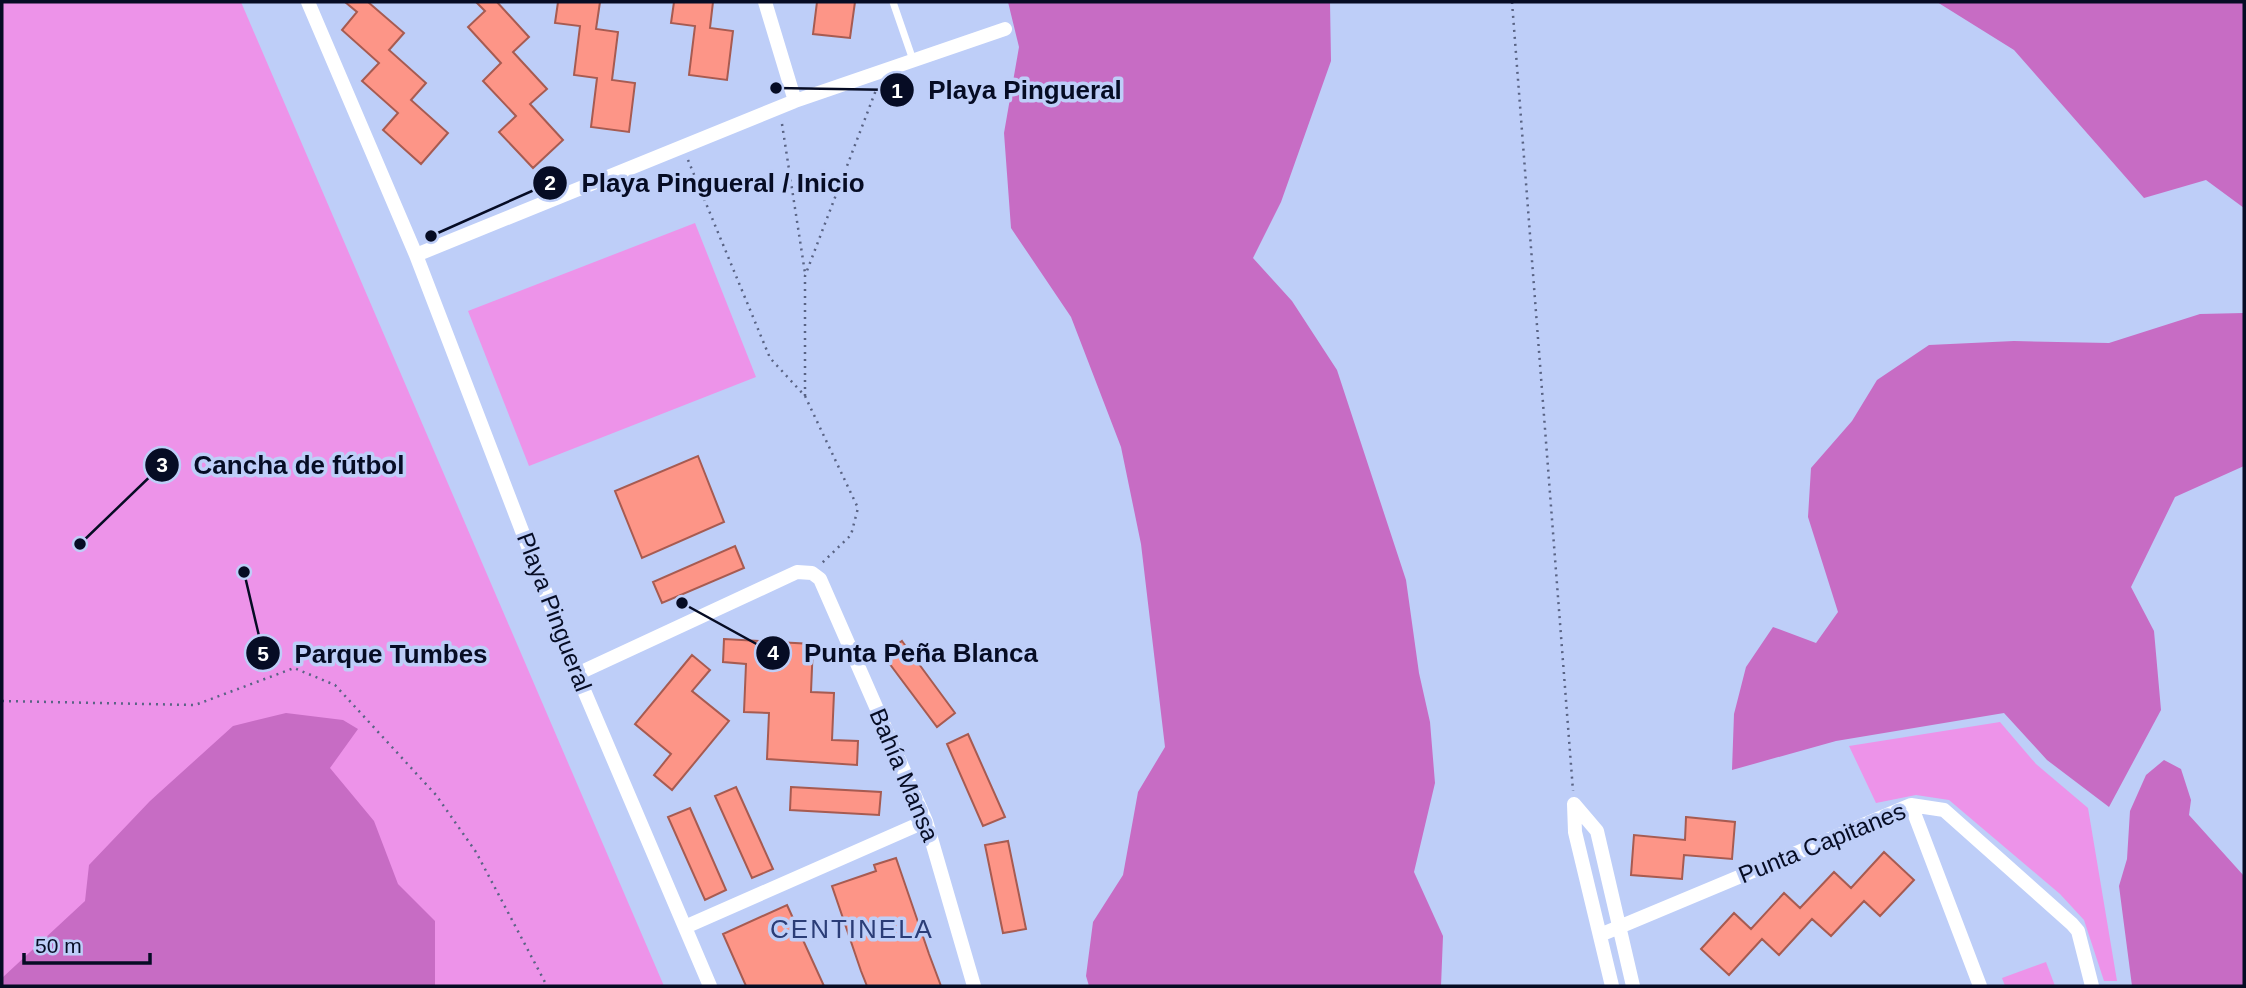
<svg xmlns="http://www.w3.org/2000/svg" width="2246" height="988" font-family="Helvetica,sans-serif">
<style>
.green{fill:#ed93e9}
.forest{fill:#c76cc4}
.building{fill:#fd9587;stroke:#a75b51;stroke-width:2}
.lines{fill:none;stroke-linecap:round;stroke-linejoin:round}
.path{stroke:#596384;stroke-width:2.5;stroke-dasharray:2 5;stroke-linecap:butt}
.service{stroke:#fff;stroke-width:7}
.minor{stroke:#fff;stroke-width:14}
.labels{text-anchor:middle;stroke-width:7;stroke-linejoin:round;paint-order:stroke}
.street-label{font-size:24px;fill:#060c24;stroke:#becef8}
.neighbourhood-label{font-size:26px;letter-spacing:2px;fill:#2b3d77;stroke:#becef8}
.leader{fill:none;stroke:#060c24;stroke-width:2.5}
.callout-dot{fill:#060c24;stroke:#becef8;stroke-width:2.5}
.mark-label{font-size:21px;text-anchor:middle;font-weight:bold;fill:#fff}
.callout-label{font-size:26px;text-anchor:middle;font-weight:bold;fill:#060c24;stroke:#becef8;stroke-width:7;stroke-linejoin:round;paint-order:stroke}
</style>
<rect width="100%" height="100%" fill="#becef8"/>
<path class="green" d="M2 2H241L664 986H2Z
M695 223 756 377 529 466 468 311Z
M2000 722 2036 764 2088 808 2117 981H2104L2084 920 2060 894 1949 800 1916 795 1876 803 1849 746Z
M2046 962 2055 986H2005L2002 978Z"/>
<path class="forest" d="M1008 2H1330L1331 61 1281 202 1253 258 1292 301 1337 370 1406 580 1419 673 1430 722 1435 783 1414 872 1443 936 1441 986H1089L1086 976 1093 922 1123 875 1138 792 1165 747 1141 544 1121 447 1071 317 1011 228 1004 133 1019 47Z
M1937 2H2244V208L2206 180 2144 198 2014 50Z
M2244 313V466L2175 497 2131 587 2154 631 2161 710 2109 807 2047 760 2004 713 1836 741 1732 770 1734 714 1746 667 1773 627 1816 643 1838 612 1808 517 1811 468 1852 421 1877 380 1929 345 2014 341 2109 343 2200 314Z
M286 713 343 720 358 729 330 768 374 821 398 884 435 921V986H2V978L85 901 89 865 150 801 233 726Z
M2164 760 2181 769 2191 800 2189 815 2244 876V986H2132L2119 886 2127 859 2130 811 2146 775Z"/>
<path class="building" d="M345 2H368L404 33 389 50 426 83 411 100 448 133 421 164 383 130 398 113 362 81 379 63 342 30 357 12Z
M476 2H497L529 37 513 52 547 89 530 104 563 140 533 168 499 132 516 116 483 81 501 63 468 27 485 11Z
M558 2H600L596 29 618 32 612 80 635 83 629 132 591 127 597 78 574 75 580 26 555 23Z
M674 2H713L710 28 733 31 727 80 689 75 695 26 671 23Z
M817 2H855L850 38 813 34Z
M698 456 724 522 642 558 615 491Z
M735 546 744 568 662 603 653 582Z
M724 639 813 644 811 692 834 693 832 740 858 741 857 765 767 759 769 713 744 712 746 664 723 662Z
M902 641 955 713 937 727 883 655Z
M692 655 710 670 692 691 729 721 672 790 654 775 671 754 635 724Z
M968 734 1005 817 983 826 947 744Z
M736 787 773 869 752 878 715 796Z
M791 787 881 792 879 815 790 810Z
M690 808 726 890 705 900 668 817Z
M1686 817 1735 822 1732 859 1684 855 1682 879 1631 875 1634 835 1685 840Z
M1008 841 1026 929 1003 933 985 845Z
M1884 852 1914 880 1880 916 1864 901 1831 936 1812 919 1779 955 1762 939 1729 975 1701 949 1734 913 1751 929 1784 893 1800 908 1834 872 1851 888Z
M896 858 929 954 941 986H867L861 971 832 886 876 871 874 865Z
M787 905 824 986H746L723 934Z"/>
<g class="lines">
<path class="path" d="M1512 2 1573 791
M782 124 805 273
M688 160 770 358 805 396 858 508 851 535 822 563
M805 396V276L876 90
M2 701 195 705 294 668 335 685 436 795 476 852 547 986"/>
<path class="service" d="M893 2 913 60"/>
<path class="minor" d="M308 2 416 255 577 674 710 986
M765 2 795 101
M416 255 795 101 1005 29
M577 674 797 572 812 573 820 579 926 821 974 986
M1574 804 1597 831 1633 986
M1574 804 1575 832 1612 986
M1911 805 1980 986
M685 927 926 821
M1600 935 1911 805 1944 810 2072 924 2078 931 2092 986"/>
</g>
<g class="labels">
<g class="street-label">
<text transform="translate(554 612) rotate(69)" y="8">Playa Pingueral</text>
<text transform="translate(904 775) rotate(67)" y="8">Bahía Mansa</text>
<text transform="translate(1822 843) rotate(-22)" y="8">Punta Capitanes</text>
</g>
<g class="neighbourhood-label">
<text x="852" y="938">CENTINELA</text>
</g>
</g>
<path class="leader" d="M776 88L897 90M431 236L550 183M80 544L162 465M682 603L773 653M244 572L263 653"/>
<g class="callout-dot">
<circle cx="776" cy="88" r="7"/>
<circle cx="431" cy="236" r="7"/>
<circle cx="80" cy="544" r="7"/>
<circle cx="682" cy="603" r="7"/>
<circle cx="244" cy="572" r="7"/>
<circle cx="897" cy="90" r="18"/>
<circle cx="550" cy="183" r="18"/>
<circle cx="162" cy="465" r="18"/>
<circle cx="773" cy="653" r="18"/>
<circle cx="263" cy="653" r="18"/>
</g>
<g class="mark-label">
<text x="897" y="98">1</text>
<text x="550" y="190">2</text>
<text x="162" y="472">3</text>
<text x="773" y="660">4</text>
<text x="263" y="661">5</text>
</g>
<g class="callout-label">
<text x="1025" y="99">Playa Pingueral</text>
<text x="723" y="192">Playa Pingueral / Inicio</text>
<text x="299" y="474">Cancha de fútbol</text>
<text x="921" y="662">Punta Peña Blanca</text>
<text x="391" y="663">Parque Tumbes</text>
</g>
<rect width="2246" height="988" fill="none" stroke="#060c24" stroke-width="7"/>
<path d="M24 953v10h126v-10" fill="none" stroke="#060c24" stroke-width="3.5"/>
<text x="35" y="953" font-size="21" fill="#060c24" stroke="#becef8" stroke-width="5" paint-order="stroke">50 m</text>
</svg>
